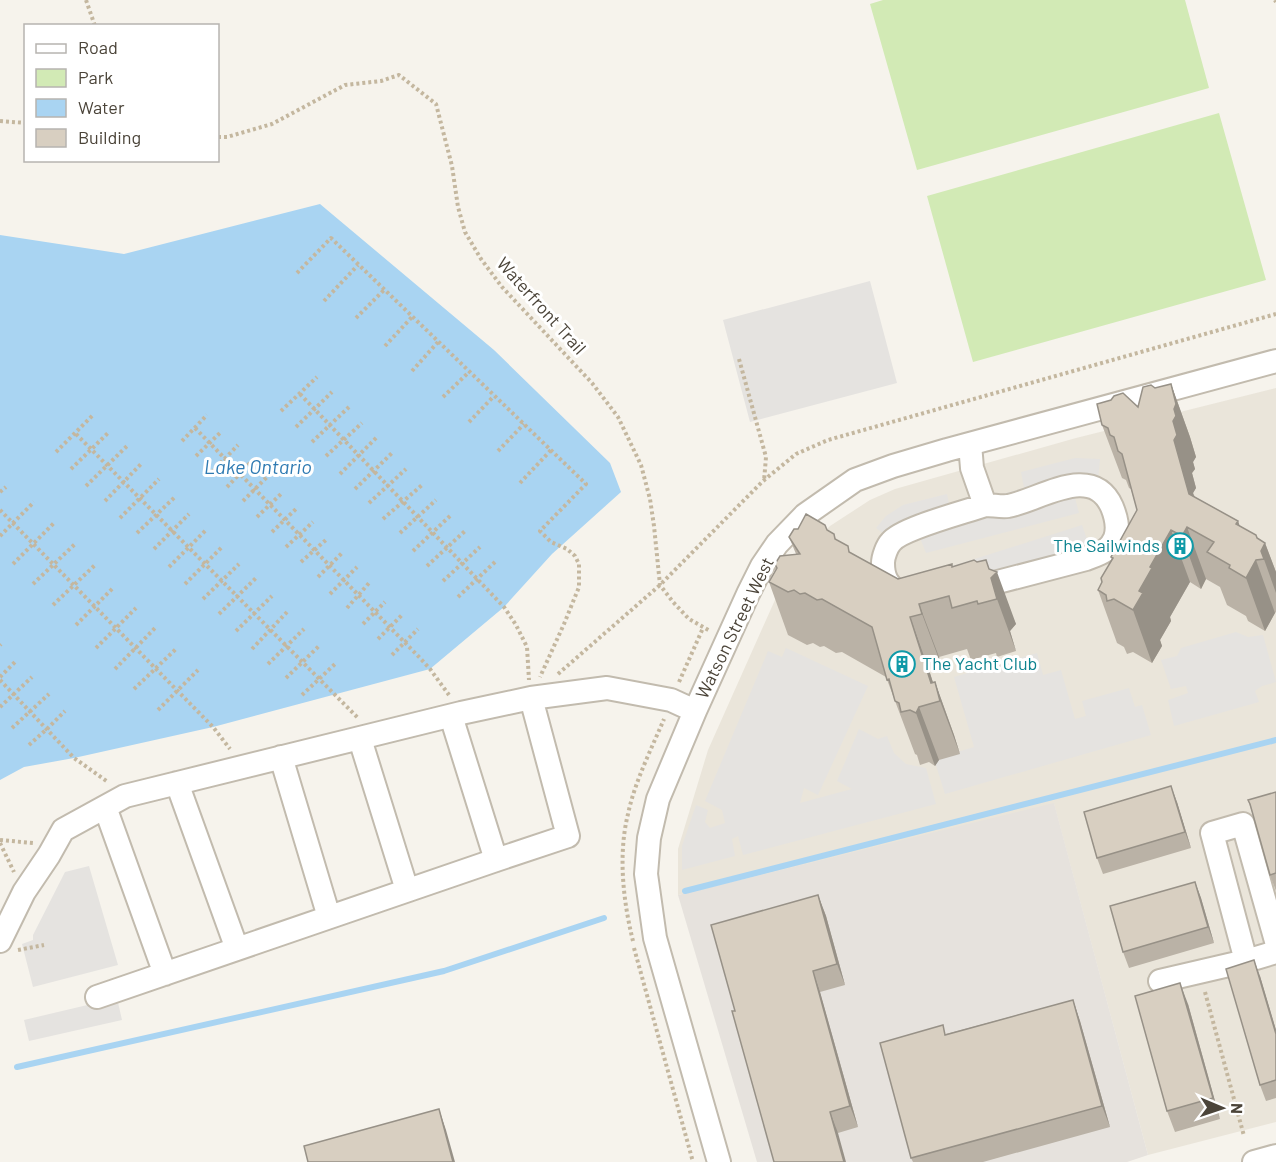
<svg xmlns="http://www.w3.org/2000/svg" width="1276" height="1162" font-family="Barlow,sans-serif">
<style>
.residential{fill:#eae5da}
.industrial{fill:#e6e2dd}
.green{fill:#d2eab5}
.parking{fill:#e5e3e0}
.water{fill:#a9d4f2}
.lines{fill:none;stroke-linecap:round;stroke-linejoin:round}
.stream{stroke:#a9d4f2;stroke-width:6}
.minor-casing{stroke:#c2bbae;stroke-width:26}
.path{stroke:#c4b79f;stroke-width:4;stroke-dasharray:3 3;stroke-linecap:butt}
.minor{stroke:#fff;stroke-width:22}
.wall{fill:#bab2a6}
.shaded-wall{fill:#979187}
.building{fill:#d8cfc1;stroke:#979187;stroke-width:1.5}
.labels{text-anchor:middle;stroke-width:6;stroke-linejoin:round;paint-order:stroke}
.street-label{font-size:18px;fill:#4b4439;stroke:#fff}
.culture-label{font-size:18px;fill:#0d838f;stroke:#fff;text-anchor:end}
.water-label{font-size:20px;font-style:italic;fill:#2e7ab2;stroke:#fff}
</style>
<rect width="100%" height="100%" fill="#f6f3ec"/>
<path class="residential" d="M1276 388V1122L1148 1155 1054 804 678 895V849L708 750 779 591 800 554 830 526 870 500 895 489 1076 438Z"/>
<path class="industrial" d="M1054 803 1148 1155 1127 1162H757L678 895Z"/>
<path class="green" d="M883 0H1185L1209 88 917 170 870 4Z
M1219 113 1266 280 973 362 927 196Z"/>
<path class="parking" d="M870 281 897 383 750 422 723 320Z
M1075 458 1100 459 1097 491 1075 498 1079 513 926 553 920 538 901 547 876 528 886 516 903 505 947 494 950 509 1024 488 1021 472Z
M1082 525 1089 545 930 594 924 575Z
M1236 632 1248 637 1263 635 1276 682 1262 686 1255 691 1259 702 1174 726 1168 700 1188 693 1186 686 1171 689 1161 660 1177 656 1181 648Z
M786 648 868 686 818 795 804 788 800 803 852 789 837 781 859 729 878 739 887 736 894 753 906 764 926 768 936 804 743 855 738 836 732 839 735 856 682 870V846L696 805 708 810 705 822 710 828 725 823 722 810 705 801 768 651 782 657Z
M1037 653 1043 675 1061 670 1075 719 1086 716 1082 701 1129 688 1135 707 1142 705 1151 735 945 794 934 759 974 747 954 677Z
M89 866 118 965 33 987 22 944 33 940V935L65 872Z
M117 998 122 1020 29 1041 24 1020Z"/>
<path class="water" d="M320 204 494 350 610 463 621 492 552 554 504 607 430 669 213 727 74 758 24 767 0 780V235L124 254Z"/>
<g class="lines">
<path class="stream" d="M685 891 1276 740
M17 1067 444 971 604 918"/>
<g class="minor-casing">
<path id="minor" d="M970 444 972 468 985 505C993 505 1001 507 1008 506 1040 500 1092 462 1112 507 1116 517 1119 527 1115 538 1109 552 1099 554 1086 559L971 589
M899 594C888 584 883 579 883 563 883 557 887 546 891 542 902 528 966 512 985 505
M451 716 496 860
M360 739 407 890
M281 757 329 917
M177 783 237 949
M105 807 165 974
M0 941 24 892 49 855 63 830 125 796 461 713 531 698 607 688 671 700 695 711
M1276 941 1243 824 1212 833 1246 961 1276 952
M1160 981 1246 961
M97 997 496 860 568 836 531 698
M719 1162 655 938 646 874 649 838 658 799 695 711 748 594 762 566 777 544 805 515 855 480 893 466 947 450 1276 361
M1254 1162 1276 1156"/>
</g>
<path class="path" d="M86 0 95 26
M1275 0 1276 2
M0 121 26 123
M218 137H227L272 124 345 85 381 81 399 75 436 104 452 166 458 207 465 232 481 259 502 287 592 383 618 417 641 465 650 499 654 526 660 585 673 602 689 619 710 631
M297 273 331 238 586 484 540 531 551 542 567 549 575 556 579 564V587L564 624 540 677
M324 301 358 265
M356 318 384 290
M385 346 412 317
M739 359 766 457 764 481
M412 371 438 342
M300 394 504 607 516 625 527 647 529 680
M443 397 469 372
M281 411 317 377
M469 422 494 396
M296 427 332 392
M195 428 420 658 430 669 449 695
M76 434 358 718
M182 441 207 415
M312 442 349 407
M498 451 524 424
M56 452 93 415
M196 456 222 431
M326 456 362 423
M71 469 108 433
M212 472 238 445
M340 474 377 437
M520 483 551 450
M86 486 127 446
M227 487 253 460
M355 489 392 453
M0 492 6 487
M105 501 142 463
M243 501 268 476
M369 503 406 469
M0 510 213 727 230 749
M257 517 283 492
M120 518 159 479
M383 519 422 485
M272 532 298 507
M137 533 176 496
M400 533 436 500
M0 536 34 502
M286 547 313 522
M154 549 189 514
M413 551 451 515
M301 562 327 539
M13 564 54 523
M427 566 465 531
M169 567 207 529
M318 577 343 552
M443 581 480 547
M33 584 75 544
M185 584 223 546
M330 594 357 567
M458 597 496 561
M203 599 239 564
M53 605 95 565
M347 608 369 583
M219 614 256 578
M363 624 385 602
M76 625 114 587
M236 631 272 596
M378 639 403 614
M0 645 1 644
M96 648 136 608
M252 649 287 612
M392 655 418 629
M268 664 304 629
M115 669 156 627
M558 674 660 585 763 481 796 454 828 440 1276 314
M0 677 16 661
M286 678 320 645
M0 680 74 758 108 782
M679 682 703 628
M134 689 177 648
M302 695 335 664
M0 707 32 677
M158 710 198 670
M12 728 49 694
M29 745 47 729 65 711
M0 840 33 843
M0 843 14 872
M633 941C623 901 618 854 628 814 635 781 651 750 664 719
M634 948 693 1162
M18 950 44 945
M1205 992 1244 1136"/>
<use href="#minor" class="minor"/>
</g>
<path class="wall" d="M1171 384 1190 437 1196 457 1193 462 1195 469 1192 473 1196 488 1193 493 1195 497 1238 521 1239 525 1265 543 1276 572V612L1275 613 1265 631 1248 621 1246 616 1227 605 1220 587 1206 579 1201 589 1190 582 1170 617 1171 621 1160 640 1162 646 1152 663 1133 652 1127 654 1124 647 1117 643 1098 590 1102 582 1112 560 1111 557 1137 510 1131 489 1129 488 1126 480 1122 478 1102 425 1138 407 1155 388Z
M827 530 834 534 836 540 850 552 898 579 986 560 989 569 1016 624 1010 631 1016 651 997 657 996 653 971 660 967 649 939 657 942 667 929 670 933 683 935 682 954 735 960 754 939 760 935 766 929 762 920 765 917 755 915 754 886 677 842 652 836 653 824 646 820 647 813 643 807 645 788 635 769 582 796 554 789 537Z
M1276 792V891L1270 875 1253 815 1248 800Z
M1177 802 1191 848 1103 874 1097 858Z
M1195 882 1201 898 1214 943 1129 968 1123 952Z
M818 895 826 916 845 985 820 992 858 1127 838 1133 735 1011Z
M1260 976 1276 1030V1098L1266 1101 1260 1085Z
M1073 1000 1080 1021 1110 1127 983 1162H913L911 1158 946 1034Z
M1188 1004 1220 1119 1175 1132 1167 1111Z"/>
<path class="shaded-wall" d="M1171 384 1190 437 1196 457 1193 462 1195 469 1192 473 1196 488 1193 493 1206 537 1189 494 1174 440 1173 421 1174 409Z
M1238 521 1253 564 1256 560 1275 613 1265 631 1246 578 1236 524Z
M1187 527 1206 579 1201 589 1182 536Z
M1171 530 1190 582 1170 617 1171 621 1160 640 1162 646 1152 663 1133 610 1139 591 1150 567Z
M1256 535 1262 550 1265 543 1276 572V593L1261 551Z
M986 560 992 577 997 572 1016 624 1010 631 1016 651 997 599Z
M919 604 939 657 942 667 922 614Z
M910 617 929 670 939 701 931 683Z
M935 682 954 735 960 754 940 701Z
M919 707 939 760 935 766 916 713Z
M1171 786 1177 802 1191 848 1185 832Z
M1195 882 1201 898 1214 943 1208 927Z
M818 895 826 916 845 985 837 964Z
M1254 960 1260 976 1276 1030V1034Z
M813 971 820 992 858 1127 850 1106Z
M1180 983 1188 1004 1220 1119 1213 1098Z
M1073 1000 1080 1021 1110 1127 1102 1106Z
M439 1109 446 1130 455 1162H453Z
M830 1112 838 1133 846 1162H844Z"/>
<path class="building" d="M1171 384 1176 404 1174 409 1176 416 1173 421 1177 435 1174 440 1189 494 1238 521 1236 524 1256 535 1257 538 1265 543 1261 551 1264 559 1256 560 1246 578 1229 568 1230 565 1207 552 1214 542 1187 527 1182 536 1171 530 1150 567 1152 568 1139 591 1143 593 1133 610 1114 599 1107 601 1106 595 1098 590 1102 582 1101 578 1113 558 1111 557 1137 510 1122 454 1118 451 1114 437 1110 435 1108 428 1102 425 1097 404 1111 400 1114 396 1123 393 1138 407 1143 387 1151 385 1155 388Z
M806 514 825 525 827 530 834 534 835 539 848 546 849 552 898 579 952 564V567L974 560 977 562 986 560 989 569 997 572 991 578 997 599 978 604 977 601 952 608 949 596 919 604 922 614 910 617 931 683 935 682 940 701 919 707 916 713 910 710 901 712 899 703 895 701 889 679 887 680 872 627 822 599 817 600 805 593 800 594 794 590 788 592 769 582 777 568 775 564 780 556 800 554 789 537 794 529H798Z
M1171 786 1185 832 1097 858 1084 812Z
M1276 792V873L1270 875 1250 804 1248 800Z
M1195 882 1208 927 1123 952 1110 906Z
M818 895 837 964 813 971 850 1106 830 1112 844 1162H774L732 1011H735L711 925Z
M1254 960 1276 1034V1080L1260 1085 1226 969Z
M1180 983 1213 1098 1167 1111 1135 996Z
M1073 1000 1102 1106 911 1158 880 1043 943 1025 945 1035Z
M439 1109 453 1162H308L304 1146Z"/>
<defs>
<g id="building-ring" transform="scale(1.35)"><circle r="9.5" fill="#fff" stroke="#0f9aa8" stroke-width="1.5"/><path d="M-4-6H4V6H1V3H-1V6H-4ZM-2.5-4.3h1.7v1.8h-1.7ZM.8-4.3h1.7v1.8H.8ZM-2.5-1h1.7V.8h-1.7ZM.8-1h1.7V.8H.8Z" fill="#0f9aa8"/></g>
</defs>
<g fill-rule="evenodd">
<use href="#building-ring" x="1180" y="546"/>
<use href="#building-ring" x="902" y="664"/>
</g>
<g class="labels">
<g class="street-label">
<text transform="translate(541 306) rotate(48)" y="6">Waterfront Trail</text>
<text transform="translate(735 628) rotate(-64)" y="6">Watson Street West</text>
</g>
<g class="culture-label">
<text x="1160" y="552">The Sailwinds</text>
<text x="922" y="670" text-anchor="start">The Yacht Club</text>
</g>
<g class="water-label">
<text x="258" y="474">Lake Ontario</text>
</g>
</g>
<rect x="24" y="24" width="195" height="138" fill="#ffffff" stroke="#b7b4b0" stroke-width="1.5"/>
<rect x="36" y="44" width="30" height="9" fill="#ffffff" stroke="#b7b4b0" stroke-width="1.5"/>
<text x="78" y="54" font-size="18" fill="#4b4439">Road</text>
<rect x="36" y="69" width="30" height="18" fill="#d2eab5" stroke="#b7b4b0" stroke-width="1.5"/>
<text x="78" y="84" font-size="18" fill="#4b4439">Park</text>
<rect x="36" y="99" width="30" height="18" fill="#a9d4f2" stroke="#b7b4b0" stroke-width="1.5"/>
<text x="78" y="114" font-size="18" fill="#4b4439">Water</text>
<rect x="36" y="129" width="30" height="18" fill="#d8cfc1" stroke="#b7b4b0" stroke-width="1.5"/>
<text x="78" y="144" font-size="18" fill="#4b4439">Building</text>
<g transform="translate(1222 1108) rotate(92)" stroke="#ffffff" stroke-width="4.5" paint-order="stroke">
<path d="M0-4.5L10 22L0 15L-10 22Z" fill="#4b4439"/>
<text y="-9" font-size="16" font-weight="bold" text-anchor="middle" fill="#4b4439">N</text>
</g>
</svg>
